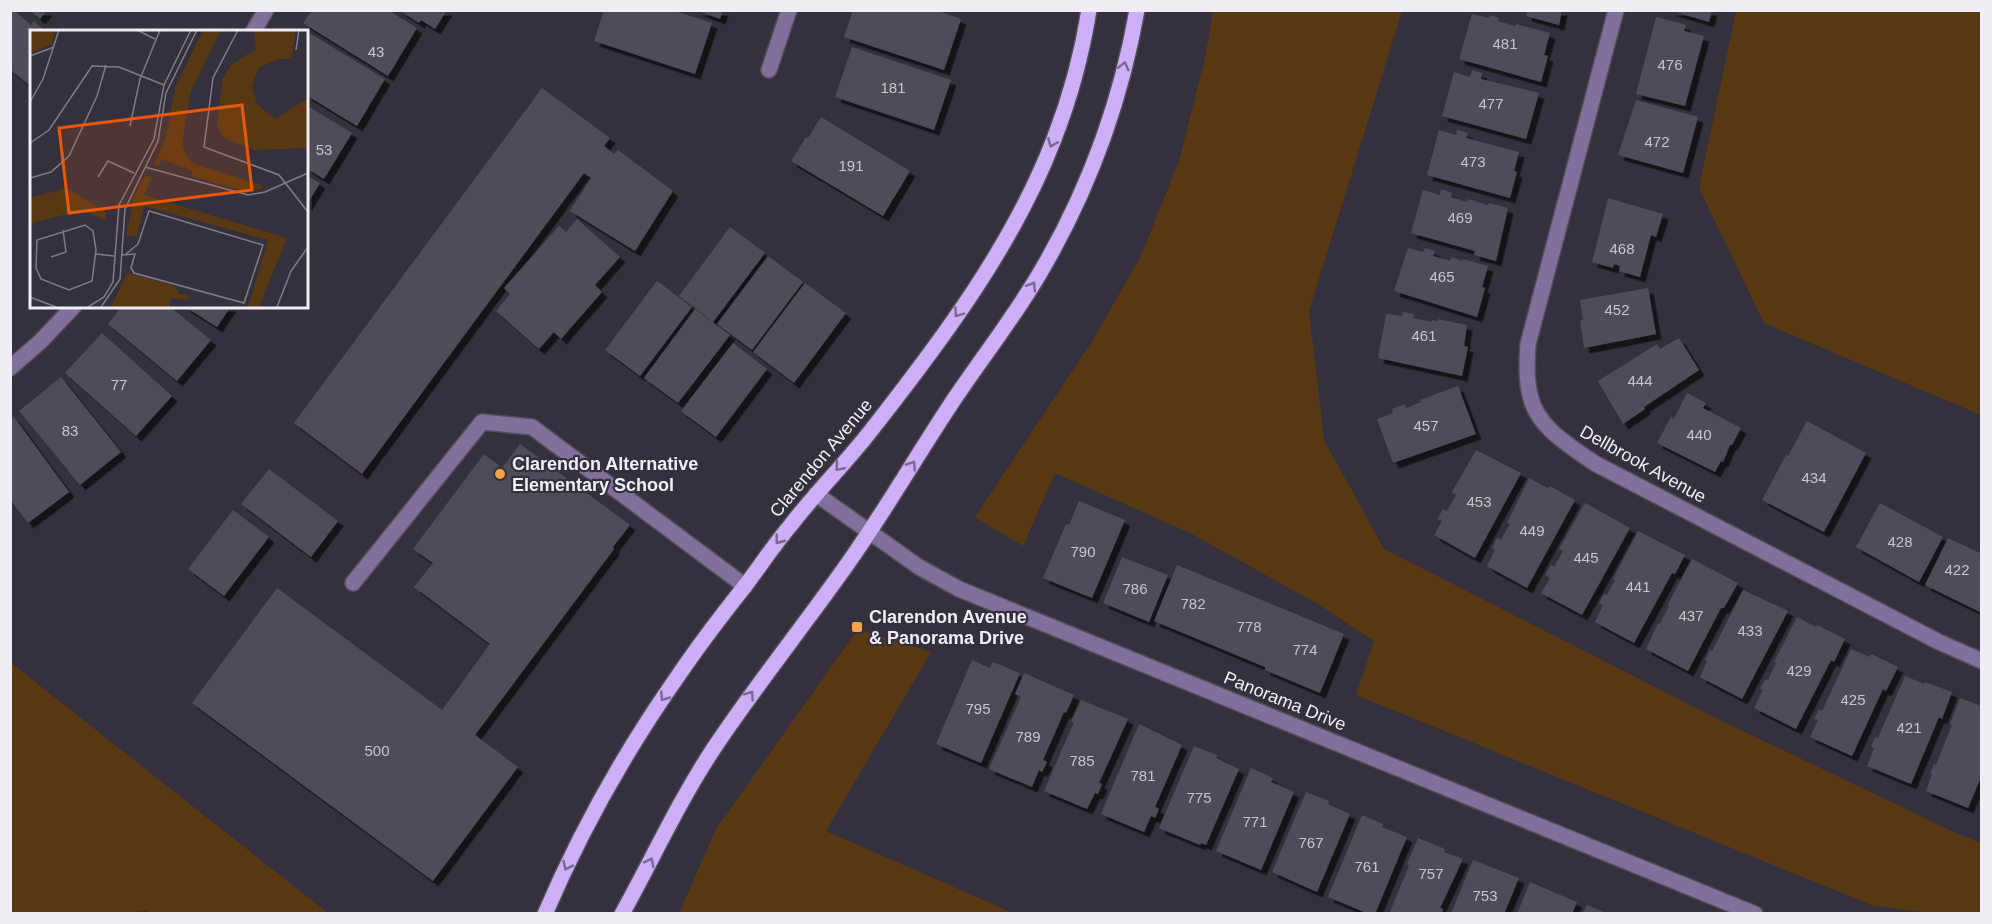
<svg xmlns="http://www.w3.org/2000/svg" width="1992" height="924" font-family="Arial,sans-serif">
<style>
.green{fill:#593913}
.building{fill:#504b59;filter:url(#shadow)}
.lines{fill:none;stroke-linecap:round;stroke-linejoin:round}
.minor-casing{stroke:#534e5a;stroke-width:18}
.major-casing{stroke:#534e5a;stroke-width:18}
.minor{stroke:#81709b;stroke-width:15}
.major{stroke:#ccaff6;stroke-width:15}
.oneway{stroke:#796990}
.poi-dot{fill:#f4a345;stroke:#35303d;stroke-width:2}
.labels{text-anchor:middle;stroke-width:4.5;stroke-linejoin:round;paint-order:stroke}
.number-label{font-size:15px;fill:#c8c4ce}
.street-label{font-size:18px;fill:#f0edf5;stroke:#35303d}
.poi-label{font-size:18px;font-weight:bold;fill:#f0edf5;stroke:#35303d;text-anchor:start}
.inset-road{fill:none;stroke:#807c87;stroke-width:1.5}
.view{fill:#e8590c;fill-opacity:0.15;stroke:#e8590c;stroke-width:3}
.inset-edge{fill:none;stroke:#f0edf5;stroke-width:3}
</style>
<defs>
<filter id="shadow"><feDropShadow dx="5.5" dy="5.5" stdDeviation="0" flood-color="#0009"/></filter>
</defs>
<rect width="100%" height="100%" fill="#35303d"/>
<path class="green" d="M1213 11H1402L1309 311 1324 440 1384 549 1716 718 1958 834 1981 843V913H1930L1874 906 1356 695 1374 641 1318 604 1190 533 1055 473 1023 546 975 517 1093 340 1141 256 1179 161 1205 58Z
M1736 11H1981V415L1764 323 1699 188Z
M858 629 931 652 826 831 1013 913H679L716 829Z
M11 663 328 913 153 914 146 910 121 914 11 913Z"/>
<path class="building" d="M10 10H14L31 25 34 21 46 32H32V80L28 84 10 69Z
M30 10H47L40 19Z
M312 10H388L417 28 388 76 303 23Z
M399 10H447L435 29 421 20 419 23Z
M604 10H672L712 23 695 74 594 41Z
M696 10H723L720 19Z
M853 10H936L961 19 944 70 844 37Z
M1523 10H1562L1559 25 1526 16 1527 12Z
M1669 10H1712L1709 22Z
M1472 14 1489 18 1490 15 1499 18 1498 21 1515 26 1516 24 1550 33 1544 55 1548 56 1541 82 1459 59Z
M1656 17 1686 25 1684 31 1704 36 1685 106 1636 94Z
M306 31 385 79 357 126 306 95Z
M852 47 951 80 934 130 835 97Z
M1472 70 1482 73 1481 79 1539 93 1526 139 1442 116 1454 72 1470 77Z
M542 88 610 138 604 146 614 154 618 150 673 191 635 251 570 211 591 178 584 173 362 474 294 423Z
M1636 100 1698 117 1683 173 1618 155Z
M306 105 352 133 324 179 306 168Z
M821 117 910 171 883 216 791 161 806 137 808 138Z
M1439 130 1456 135 1457 130 1468 133 1466 138 1519 152 1514 171 1517 172 1510 198 1427 175Z
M306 175 320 183 306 206Z
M1441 189 1452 193 1451 197 1467 202 1468 199 1488 205 1489 203 1508 208 1496 261 1474 255 1475 251 1411 233 1423 190 1440 195Z
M1608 198 1663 214 1656 237 1651 235 1640 277 1619 271 1620 266 1614 264 1613 268 1592 262Z
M577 219 620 257 595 285 602 292 561 339 554 332 539 349 496 311 510 294 504 288 559 226 566 232Z
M730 227 765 253 713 322 679 296Z
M1408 248 1423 252 1425 248 1435 251 1433 256 1450 261 1452 257 1463 261V259L1488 266 1482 287 1485 288 1477 317 1394 291Z
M768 256 803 282 752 350 717 324Z
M657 281 692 307 640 376 605 350Z
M805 283 846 313 794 383 753 352Z
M1648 288 1656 334 1584 348 1580 321 1583 320 1580 300Z
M122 306H169L211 340 177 381 108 324Z
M184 306H231L217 327Z
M695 309 730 335 678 403 644 378Z
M1403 312 1414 314 1413 318 1432 322V320L1438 321V319L1467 325 1464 346 1468 347 1462 376 1378 358 1386 314 1402 316Z
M102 333 172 396 136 436 65 373Z
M1679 338 1699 370 1644 407 1645 409 1623 424 1598 381 1657 344 1660 349Z
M733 343 767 369 716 437 681 411Z
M61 377 121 452 80 485 19 411Z
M1458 386 1476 434 1393 463 1377 419 1393 413 1392 409 1405 404 1406 408 1421 402 1420 400Z
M1687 393 1706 403 1703 408 1741 428 1732 445H1730L1723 462 1721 461 1715 472 1657 443 1671 417 1674 419Z
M14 417 69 492 28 523 10 499V420Z
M1807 421 1866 453 1824 532 1762 500 1786 455 1788 456Z
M520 444 630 525 613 547 614 549 475 735 518 767 433 881 192 703 277 588 442 710 490 644 414 587 433 563 413 549 484 454 502 468Z
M1476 450 1521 473 1475 558 1434 535 1442 521 1437 519 1443 509 1447 511 1456 495 1452 492Z
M269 469 338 521 311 557 241 504Z
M1529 478 1548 488 1550 486 1575 500 1527 588 1487 566 1495 550 1492 548 1497 538 1501 540 1510 524 1507 523Z
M1079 501 1125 520 1092 598 1043 578 1066 524 1069 525Z
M1585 503 1630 528 1582 615 1541 593 1550 578 1545 575 1551 565 1554 567 1563 551 1559 549Z
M1880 503 1943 537 1919 582 1856 547Z
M233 510 269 537 224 596 188 569Z
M1638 531 1685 555 1675 574 1672 573 1634 643 1595 622 1603 605 1599 603 1604 594 1607 595 1615 580 1613 579Z
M1948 538 1982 554V613L1925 585Z
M1122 557 1168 575 1149 622 1103 603Z
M1692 559 1738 583 1724 608H1721L1688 671 1646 649 1658 623 1660 624 1669 606H1667Z
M1177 565 1344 634 1320 693 1265 670V667L1154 621Z
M1743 590 1788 611 1742 699 1700 677 1707 661 1705 660 1710 650 1712 651Z
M1797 617 1816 627 1817 625 1845 639 1834 662 1831 660 1796 729 1754 708 1763 690 1760 688 1766 679 1768 680 1776 663 1774 662Z
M1851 649 1870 657 1871 654 1898 667 1886 691 1883 689 1852 756 1810 737 1818 720 1814 719 1819 709 1822 711Z
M972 660 990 668 993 662 1020 673 981 763 936 744Z
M1024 673 1074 695 1066 713 1064 712 1043 760 1047 762 1042 772 1039 770 1032 787 989 769 1021 697 1015 694Z
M1905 676 1924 684 1925 682 1952 692 1942 719 1939 717 1911 784 1867 766 1874 748 1871 747 1875 737 1878 738Z
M1960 698 1982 706V775L1968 808 1926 791 1932 774H1930L1934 764 1936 765 1952 725 1950 724Z
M1081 700 1128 719 1099 783 1102 784 1098 794 1095 793 1087 809 1044 791 1074 722H1071Z
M1139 724 1182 745 1155 807 1159 809 1155 818 1151 816 1144 832 1101 814Z
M1194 746 1217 755 1216 758 1239 769 1206 845 1201 843 1200 845 1159 828Z
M1251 768 1273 778 1271 782 1294 792 1261 870 1216 851Z
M1306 792 1329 801 1328 804 1350 814 1317 892 1272 872Z
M1362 815 1383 824 1382 827 1407 837 1375 914H1369L1328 897Z
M1418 838 1445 849 1444 852 1463 859 1440 908 1443 909 1442 914H1389L1409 866 1407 864Z
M1473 860 1519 878 1504 914H1451Z
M1530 882 1577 902 1572 914H1517Z
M1587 905 1606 913V914H1583Z"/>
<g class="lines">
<g class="minor-casing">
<path id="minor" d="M1616 10 1528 344C1527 361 1526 378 1530 395 1537 428 1570 446 1596 464L1939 642 1982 661
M253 32 266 10
M769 70 789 10
M10 368 41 341 74 306
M816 494 919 567 959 589 1755 914
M353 583 482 422 532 427 745 586"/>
</g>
<g class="major-casing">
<path id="major" d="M545 914C581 830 626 750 678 676 699 645 722 615 745 586 760 566 774 545 790 526 816 492 847 462 873 428 942 340 1014 244 1054 139 1070 98 1082 54 1089 10
M622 914C653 858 679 801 714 748 754 688 799 632 841 573 881 518 915 458 953 401 983 356 1017 314 1044 266 1089 188 1121 100 1137 10"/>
</g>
<use href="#minor" class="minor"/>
<use href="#major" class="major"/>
</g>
<defs><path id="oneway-chevron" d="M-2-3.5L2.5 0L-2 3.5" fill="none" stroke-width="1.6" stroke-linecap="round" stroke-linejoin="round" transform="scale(1.5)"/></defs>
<g class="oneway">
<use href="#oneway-chevron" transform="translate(1124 66) rotate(-76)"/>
<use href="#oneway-chevron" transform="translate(1052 143) rotate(112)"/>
<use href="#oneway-chevron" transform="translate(1032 286) rotate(-58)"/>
<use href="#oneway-chevron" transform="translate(958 313) rotate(125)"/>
<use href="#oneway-chevron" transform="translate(912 465) rotate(-57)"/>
<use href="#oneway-chevron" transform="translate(839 467) rotate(131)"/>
<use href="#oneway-chevron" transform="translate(779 540) rotate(127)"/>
<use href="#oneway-chevron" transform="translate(750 695) rotate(-55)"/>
<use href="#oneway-chevron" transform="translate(664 697) rotate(124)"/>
<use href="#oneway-chevron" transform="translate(650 862) rotate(-63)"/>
<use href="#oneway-chevron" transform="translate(567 866) rotate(116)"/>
</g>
<g class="poi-dot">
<circle cx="500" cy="474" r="6"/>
<rect x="851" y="621" width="12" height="12" rx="3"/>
</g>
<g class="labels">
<g class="number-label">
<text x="1505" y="49">481</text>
<text x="376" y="57">43</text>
<text x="1670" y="70">476</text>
<text x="893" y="93">181</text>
<text x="1491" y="109">477</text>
<text x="1657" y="147">472</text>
<text x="324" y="155">53</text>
<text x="1473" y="167">473</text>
<text x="851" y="171">191</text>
<text x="1460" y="223">469</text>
<text x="1622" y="254">468</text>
<text x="1442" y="282">465</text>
<text x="1617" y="315">452</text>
<text x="1424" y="341">461</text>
<text x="1640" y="386">444</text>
<text x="119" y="390">77</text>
<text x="1426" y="431">457</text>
<text x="70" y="436">83</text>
<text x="1699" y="440">440</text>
<text x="1814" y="483">434</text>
<text x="1479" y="507">453</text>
<text x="1532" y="536">449</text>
<text x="1900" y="547">428</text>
<text x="1083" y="557">790</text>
<text x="1586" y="563">445</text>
<text x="1957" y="575">422</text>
<text x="1638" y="592">441</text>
<text x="1135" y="594">786</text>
<text x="1193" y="609">782</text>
<text x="1691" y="621">437</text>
<text x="1249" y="632">778</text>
<text x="1750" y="636">433</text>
<text x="1305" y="655">774</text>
<text x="1799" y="676">429</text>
<text x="1853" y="705">425</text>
<text x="978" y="714">795</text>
<text x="1909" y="733">421</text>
<text x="1028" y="742">789</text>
<text x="377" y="756">500</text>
<text x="1082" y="766">785</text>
<text x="1143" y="781">781</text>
<text x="1199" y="803">775</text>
<text x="1255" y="827">771</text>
<text x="1311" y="848">767</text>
<text x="1367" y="872">761</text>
<text x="1431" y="879">757</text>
<text x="1485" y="901">753</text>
</g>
<g class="street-label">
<text transform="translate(821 458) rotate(-50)" y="6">Clarendon Avenue</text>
<text transform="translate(1643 464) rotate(29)" y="6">Dellbrook Avenue</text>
<text transform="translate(1285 701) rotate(22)" y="6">Panorama Drive</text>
</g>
<g class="poi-label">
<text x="512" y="470">Clarendon Alternative<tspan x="512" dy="21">Elementary School</tspan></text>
<text x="869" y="623">Clarendon Avenue<tspan x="869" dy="21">&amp; Panorama Drive</tspan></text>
</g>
</g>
<g transform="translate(30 30)">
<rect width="278" height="278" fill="#35303d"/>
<path d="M0 0H24L22 14 0 23ZM173 0H191L161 61 152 112 155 123 162 133 233 156 230 159 211 160 161 146 162 141 131 129 129 136 124 134 136 108 145 58ZM224 0H266L261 29H249L228 38 222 56 227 74 245 89 277 69V118L224 120 194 108 187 96 193 48 201 35 226 19ZM115 146 122 147 114 165 257 208 229 277H218L238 210 114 176 107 206H96L104 166ZM37 158 76 182V191L52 180 3 193 0 198V168ZM97 243 145 256 149 264 159 266 158 270 141 268 139 277H81Z" fill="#593913"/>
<path class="inset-road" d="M107 0 125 9M208 0 183 48 174 117 249 145 278 182M266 20 269 0M0 26 24 17M0 72 13 49 29 0M100 96 110 49 130 0M0 113 19 100 62 36 89 37 134 55M115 137 218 165 235 162 278 143M68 147 78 131 104 143M0 148 21 142 39 126 67 66 76 35M55 195 63 201 66 220 62 251 39 260 11 249 6 238 7 210ZM66 224 84 226M91 225 105 224 101 238 104 243 214 273 233 215 119 181 108 214 96 224M21 227 36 222 33 200M0 267 26 277M58 277 74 267 83 252 89 175 124 109 134 55 161 0M71 277 90 249 95 179 128 111 136 63 167 0M247 277 261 241 278 217"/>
<path class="view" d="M212 75 222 160 39 183 29 98Z"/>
<rect width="278" height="278" class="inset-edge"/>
</g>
<rect width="1992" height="924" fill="none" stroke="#f0edf5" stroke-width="24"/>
</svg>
